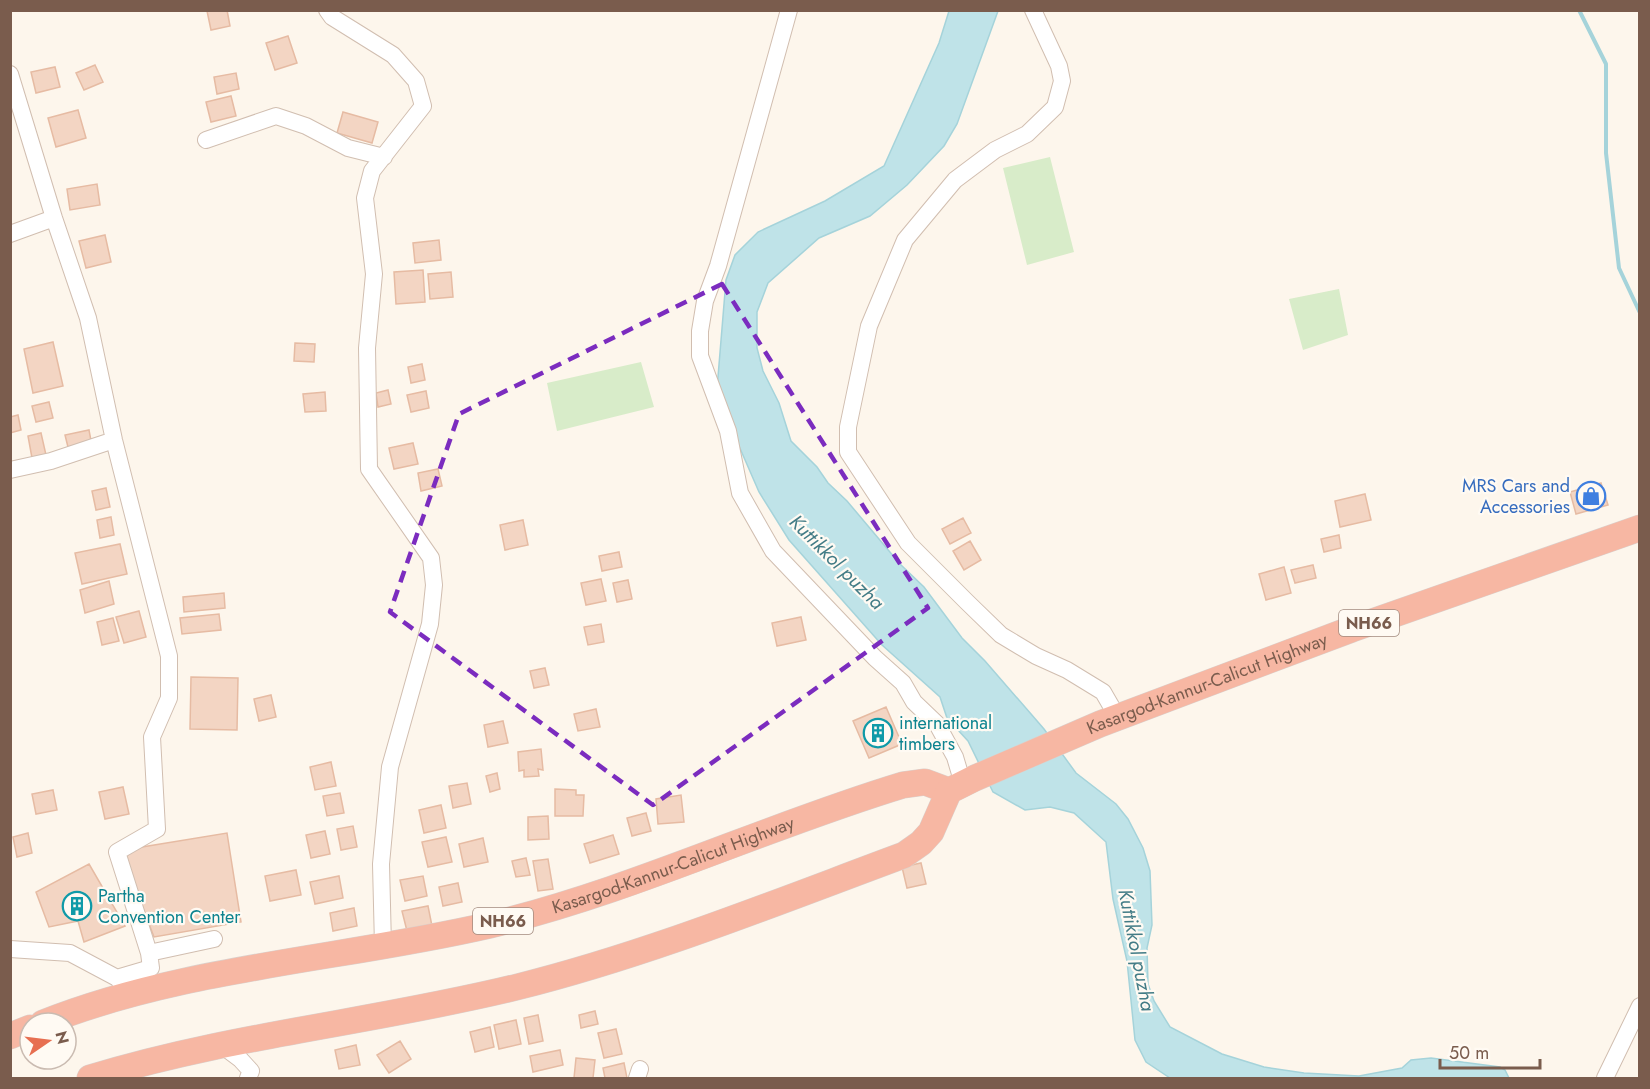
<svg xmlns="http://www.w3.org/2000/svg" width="1650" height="1089" font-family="Jost,sans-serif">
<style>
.green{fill:#d8ecc9}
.water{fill:#bfe3e8;stroke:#a5d3da;stroke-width:1.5}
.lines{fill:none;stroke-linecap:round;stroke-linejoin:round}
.stream{stroke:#a5d3da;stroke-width:4}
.building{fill:#f3d5c3;stroke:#e6bba3;stroke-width:1.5}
.minor-casing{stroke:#d1beb0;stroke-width:18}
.highway-casing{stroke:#dad1cd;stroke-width:27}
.minor{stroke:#fff;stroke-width:16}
.highway{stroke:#f7b7a3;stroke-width:26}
.marked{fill:none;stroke:#7b2cbf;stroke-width:4.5;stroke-dasharray:12 8;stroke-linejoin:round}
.labels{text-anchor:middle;stroke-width:4.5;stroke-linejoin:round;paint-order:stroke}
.shield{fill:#fffaf3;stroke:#a28b7f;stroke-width:1.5}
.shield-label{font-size:16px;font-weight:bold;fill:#7a5c4d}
.shop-label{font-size:18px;fill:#366cbe;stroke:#fffaf3;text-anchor:end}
.street-label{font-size:18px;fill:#7a5c4d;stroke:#fffaf3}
.culture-label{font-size:18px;fill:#0d838f;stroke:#fffaf3;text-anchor:start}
.water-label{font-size:20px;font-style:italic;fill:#437c86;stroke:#fffaf3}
</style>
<rect width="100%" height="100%" fill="#fdf6ec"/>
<path class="green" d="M1050 157 1074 252 1027 265 1003 168Z
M1339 289 1348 335 1303 350 1289 299Z
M641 362 654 407 557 431 547 383Z"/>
<path class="water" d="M949 11H998L957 124 944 146 907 185 870 216 819 238 768 283 757 312V348L763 371 779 403 791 441 817 467 828 483 847 501 900 564 924 587 962 638 985 661 1044 729 1076 773 1116 804 1128 819 1143 848 1150 871 1152 925 1147 948 1148 984 1154 1001 1170 1027 1222 1054 1264 1067 1304 1073 1359 1076 1402 1068 1411 1060 1431 1058 1500 1067 1505 1070 1509 1078H1170L1146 1062 1135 1040 1127 961 1113 899 1106 842 1074 813 1050 807 1025 810 993 792 968 741 947 718 940 697 882 645 789 540 759 492 722 407 717 389 726 280 735 255 758 232 825 201 884 166 939 43Z"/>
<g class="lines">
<path class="stream" d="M1579 10 1606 64V153L1619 268 1640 313"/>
</g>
<path class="building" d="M227 10 230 26 211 30 207 11Z
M288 36 297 63 275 70 266 43Z
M95 65 103 82 84 90 76 73Z
M55 67 60 87 36 93 31 72Z
M236 73 239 89 217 94 214 77Z
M231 96 236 116 211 122 206 102Z
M78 110 86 138 56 147 48 118Z
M343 112 378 122 372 143 337 133Z
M97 184 100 205 70 210 67 189Z
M105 235 111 262 86 268 79 241Z
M439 240 441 260 415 263 413 243Z
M423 270 425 302 396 304 394 272Z
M451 272 453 297 430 299 428 274Z
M53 342 63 386 33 393 24 349Z
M295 343 315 344 314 362 294 361Z
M422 364 425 380 411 383 408 367Z
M388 390 391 404 378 407 376 393Z
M426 391 429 408 411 412 407 395Z
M325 392 326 411 305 412 303 394Z
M49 402 53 418 36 422 32 406Z
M18 415 21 430 10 433V417Z
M89 430 92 446 69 451 65 435Z
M41 433 46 455 32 458 28 436Z
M413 443 418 464 394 469 389 448Z
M438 469 442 486 421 491 418 473Z
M1601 483 1608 505 1576 514 1570 492Z
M106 488 110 507 96 510 92 491Z
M1365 494 1371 520 1340 527 1335 501Z
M111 517 114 535 100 538 97 520Z
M963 518 971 533 950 544 942 529Z
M523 520 528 545 505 550 500 525Z
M1339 535 1341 548 1324 552 1321 539Z
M970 541 981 560 964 570 953 551Z
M120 544 127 574 82 584 75 553Z
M619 552 622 567 602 571 599 556Z
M1313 565 1316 578 1295 583 1291 570Z
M1284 567 1291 593 1266 600 1259 574Z
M601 579 606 601 586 605 581 583Z
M628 580 632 599 617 602 613 583Z
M109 581 114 604 85 613 80 590Z
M224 593 225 608 184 612 183 597Z
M139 611 146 637 124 643 116 617Z
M219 614 221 630 182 634 180 618Z
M801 617 806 640 777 646 772 623Z
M113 618 119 641 102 645 97 622Z
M601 624 604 642 588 645 584 627Z
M545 668 549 685 534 688 530 671Z
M191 677 238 678 237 730 190 729Z
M271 695 276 717 259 721 254 699Z
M886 707 902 744 869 758 853 721Z
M596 709 600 727 578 731 574 714Z
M503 721 508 743 488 747 484 725Z
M541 749 543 770 538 769 539 776 524 777V770L519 771 518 752Z
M331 762 336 786 315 790 310 767Z
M497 773 500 789 490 792 486 776Z
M467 783 471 804 453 808 449 786Z
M123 787 129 814 105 819 99 792Z
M555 789 576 790V795H584L583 816H555Z
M53 790 57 810 36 814 32 794Z
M340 793 344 813 327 816 323 796Z
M681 795 684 822 658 824 656 799Z
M441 805 446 828 424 833 419 810Z
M646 813 651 831 632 836 627 818Z
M548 816 549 839 528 840V817Z
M353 826 357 847 341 850 337 829Z
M325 831 330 854 311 858 306 835Z
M28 833 32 853 17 857 13 837Z
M227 833 241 922 154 937 124 858 136 848Z
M613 835 619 854 590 863 584 844Z
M446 837 452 862 428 867 422 842Z
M483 838 488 862 464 867 459 844Z
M526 858 530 875 516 877 512 861Z
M548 859 553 889 538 891 533 861Z
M921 863 926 884 907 888 902 867Z
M89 864 125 926 84 942 78 921 49 927 36 892Z
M296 870 301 895 270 901 265 876Z
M339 876 343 898 315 904 310 882Z
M423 876 427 896 405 901 400 880Z
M458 883 462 902 443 906 439 887Z
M428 906 432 926 407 931 402 911Z
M354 908 357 926 333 931 330 913Z
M595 1011 598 1024 581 1028 579 1015Z
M538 1015 543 1041 529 1044 524 1018Z
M516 1020 521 1044 499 1049 494 1025Z
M490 1027 494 1047 475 1052 470 1032Z
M616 1029 622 1054 604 1058 598 1033Z
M400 1041 411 1059 389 1073 377 1055Z
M356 1045 360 1065 339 1069 335 1050Z
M560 1050 563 1065 533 1072 530 1056Z
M576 1058 595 1060 593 1078H574Z
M624 1063 627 1078H605L603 1068Z"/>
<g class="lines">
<g class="minor-casing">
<path id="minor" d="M327 10 332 17 393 55 416 81 423 106 372 171 365 198 374 274 367 348 369 469 431 558 434 585 430 624 390 767 381 864 383 946
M789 10 718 266 705 301 700 331V356L728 431 740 493 773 551 875 658 903 683 914 702 937 724 955 757 963 784
M1033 10 1059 66 1062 81 1055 107 1027 134 995 150 955 180 905 240 869 326 848 427V452L908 543 967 602 1001 635 1036 656 1067 670 1103 692 1118 718
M10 74 54 218 88 318 114 440 169 656V698L152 737 157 829 117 852 149 953 151 968 117 978
M206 140 276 116 306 126 348 148 384 157
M10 234 54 218
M10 470 51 461 114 440
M10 949 70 953 117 978 124 986
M149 953 214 939
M220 1044 240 1059 251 1071 248 1078
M637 1078 640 1069
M1605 1078 1640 1006"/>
</g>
<g class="highway-casing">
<g id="highway">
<path id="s1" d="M43 1023C183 967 344 959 490 925 632 891 764 827 903 785L925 782 949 791"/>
<path d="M10 1036 30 1028"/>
<path id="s2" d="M90 1078C230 1035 375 1022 517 987 649 954 777 902 904 855L921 843 931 832 949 791 975 778 1100 724 1352 629 1640 528"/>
</g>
</g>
<use href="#minor" class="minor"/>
<use href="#highway" class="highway"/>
</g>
<path class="marked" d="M722 284 928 608 653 805 390 612 459 414Z"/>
<defs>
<g id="shop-ring" transform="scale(1.5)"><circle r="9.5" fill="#fffaf3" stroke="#3f7fe0" stroke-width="1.5"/><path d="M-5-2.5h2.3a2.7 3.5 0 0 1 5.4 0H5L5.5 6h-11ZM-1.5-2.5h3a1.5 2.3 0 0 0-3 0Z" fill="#3f7fe0"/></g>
<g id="building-ring" transform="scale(1.5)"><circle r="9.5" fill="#fffaf3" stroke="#0f9aa8" stroke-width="1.5"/><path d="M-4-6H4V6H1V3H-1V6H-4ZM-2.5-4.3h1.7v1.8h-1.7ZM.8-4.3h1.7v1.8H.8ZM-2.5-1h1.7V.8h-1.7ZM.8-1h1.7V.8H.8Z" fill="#0f9aa8"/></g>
</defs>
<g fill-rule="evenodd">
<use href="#shop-ring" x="1591" y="496"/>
<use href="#building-ring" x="878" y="733"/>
<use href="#building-ring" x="77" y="906"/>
</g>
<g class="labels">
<g class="shield">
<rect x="1339" y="610" width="60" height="26" rx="4.5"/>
<rect x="473" y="908" width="60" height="26" rx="4.5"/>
</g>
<g class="shield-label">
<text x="1369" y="629">NH66</text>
<text x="503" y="927">NH66</text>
</g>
<g class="shop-label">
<text x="1570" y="492">MRS Cars and<tspan x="1570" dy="21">Accessories</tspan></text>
</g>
<g class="street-label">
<text dy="6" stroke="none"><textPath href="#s2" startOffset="1206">Kasargod-Kannur-Calicut Highway</textPath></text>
<text dy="6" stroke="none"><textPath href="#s1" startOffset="651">Kasargod-Kannur-Calicut Highway</textPath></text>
</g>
<g class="culture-label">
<text x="899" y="729">international<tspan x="899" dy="21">timbers</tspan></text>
<text x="98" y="902">Partha<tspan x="98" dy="21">Convention Center</tspan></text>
</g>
<g class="water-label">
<text transform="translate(837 562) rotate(45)" y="7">Kuttikkol puzha</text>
<text transform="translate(1137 950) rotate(79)" y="7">Kuttikkol puzha</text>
</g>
</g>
<rect width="1650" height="1089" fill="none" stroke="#7a5c4d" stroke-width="24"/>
<g transform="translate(48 1041) rotate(76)"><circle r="28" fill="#fffaf3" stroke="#cabbb1" stroke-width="1.5"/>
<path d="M0-4.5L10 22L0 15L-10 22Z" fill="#e76f51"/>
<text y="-9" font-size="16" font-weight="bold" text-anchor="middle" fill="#7a5c4d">N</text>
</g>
<path d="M1440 1059v9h100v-9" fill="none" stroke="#7a5c4d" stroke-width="3"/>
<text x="1449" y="1059" font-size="18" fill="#7a5c4d" stroke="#fffaf3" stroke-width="4.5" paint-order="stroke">50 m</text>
</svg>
